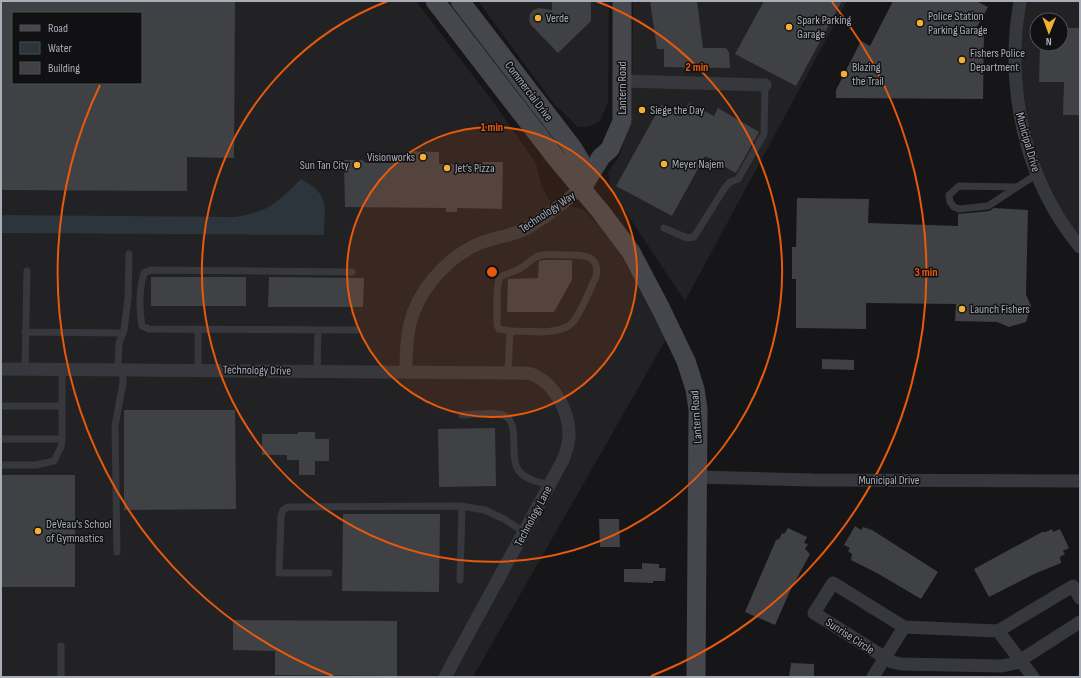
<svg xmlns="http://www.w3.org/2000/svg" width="1081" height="678" font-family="'Sofia Sans Condensed',sans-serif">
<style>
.built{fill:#222225;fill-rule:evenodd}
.water{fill:#2c353c}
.building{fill:#404145;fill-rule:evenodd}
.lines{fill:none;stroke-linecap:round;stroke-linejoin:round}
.lane{stroke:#37383d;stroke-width:7}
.street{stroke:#37383d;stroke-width:13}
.secondary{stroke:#45474d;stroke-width:19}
.ring{fill:none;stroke:#e8590c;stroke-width:2}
.poi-dot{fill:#f2b134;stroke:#111113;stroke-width:1.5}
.labels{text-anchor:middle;stroke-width:3;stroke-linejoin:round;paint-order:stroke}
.poi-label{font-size:12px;fill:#a8adb8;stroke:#111113;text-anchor:start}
.street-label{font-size:12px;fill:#a8adb8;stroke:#111113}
.centre{fill:#e8590c;stroke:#111113;stroke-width:2}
.ring-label{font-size:12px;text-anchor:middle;font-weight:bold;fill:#e8590c;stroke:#111113;stroke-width:3;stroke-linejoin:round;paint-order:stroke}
</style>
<rect width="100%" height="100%" fill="#161618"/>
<path class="built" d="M1 1H416L494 103 536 163 541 185 551 203 583 209 611 238 668 336 473 677H1ZM13 13H141V83H13Z
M478 1H609L608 103 599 122 588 127H578L554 104Z
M633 1H847L685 301 611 190 608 173 619 156 629 126 632 110Z
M1022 1H1080V243L1052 202 1021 111ZM1037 20H1061V44H1037Z"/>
<path class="water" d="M301 179C331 196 324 204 324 235L1 233V215L235 217C271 211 276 203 301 179Z"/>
<path class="building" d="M1 1H235L234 158 187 157V191L1 190ZM13 13H141V83H13Z
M552 1H591V21L558 53 531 25 529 20 530 14 533 10 539 8 552 10Z
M650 1H697L703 48H726L729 52 730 68 664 67V49H657Z
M764 1H842L796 86 735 54Z
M893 1H976L988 7 977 27H984L983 99 836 98V90L861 41 870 46Z
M1061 28H1080V115H1063L1064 82H1039L1040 44H1061Z
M689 103 714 116 718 108 759 132 736 173 705 156 672 216 616 186 661 105 682 116Z
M407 151 439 152V164L480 165 484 162H503L502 209 457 208V212H446V208L345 207 344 160H362L366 163H397V161H406Z
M797 198 869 199 868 223 958 226V214L989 211 994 208 1028 210 1026 294 1031 306 1026 322 1009 327 997 322 955 321 956 304 866 303V329L796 328V279H792V247H796Z
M543 260H572V280L554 312H507L508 279 538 278 539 261Z
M151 277H246V306H151Z
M269 277 364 278 363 307H268Z
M822 359 854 360V370L822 369Z
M124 410H235L236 509 124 510Z
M495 428 496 486 439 487 438 429Z
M298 432H315V439H329V461H315V475H299V460H287V455H262V434H298Z
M1 475H75V587H1Z
M343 514H440L439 592 342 591Z
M599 519H619L620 547H600Z
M855 526 861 530 863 527 872 530 938 572 921 599 877 573 851 560 852 554 848 551 850 548 844 545Z
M788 528 807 537 804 543 808 544 805 549 810 554 790 591 775 625 745 612 776 540 779 539 782 533 784 534Z
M1052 529 1053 532 1060 529 1069 548 1063 551 1065 554 1060 557 1061 563 1034 574 989 597 974 569 1042 532H1046Z
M642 563 659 564V568H666L665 581H653V583L624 582V569H642Z
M233 620 397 621V676L275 675V651L233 650Z
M791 663 814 664V677H789Z"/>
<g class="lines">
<path class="lane" d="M1014 187 959 186 949 195 950 202 954 207 959 209 988 206 1037 174
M664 228 687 238 694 237 724 189 730 182 738 179 764 134 765 85
M352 272 151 270 144 273C139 289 139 310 142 326L149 329 357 330
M25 332 122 333
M25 369 27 271
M118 369 119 343 124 330 128 299 129 254
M198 370V329
M317 371 318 330
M508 373 510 331C526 331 562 336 573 322 582 311 589 290 596 277 601 253 580 255 564 255 556 255 547 253 539 256 531 258 526 266 519 269 512 273 506 273 499 278L497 291V325L499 329 510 331
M1 406H62
M462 415C473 415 497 411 505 416 521 424 508 457 519 471 526 480 539 482 549 485
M1 439H62
M1 465H36L54 461 61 447 62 439V369
M117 552 115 426 123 383V369
M329 573H279L281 516 283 510 288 507 460 506 485 510 504 519 524 532
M460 580 462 507
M61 677V646"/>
<path class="street" d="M1020 1C1005 86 1024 180 1080 247
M623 81 765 85
M1 369 521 373C525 373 531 373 536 376 556 386 570 414 569 436 569 444 566 452 563 460L445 677
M406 372C406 356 406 339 410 324 417 292 445 260 474 246 489 238 507 237 523 230 544 220 563 202 582 188
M697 477 813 480 1080 481
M904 627 833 583 814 613 892 662 901 664 1002 666 1016 663 1080 622
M998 631 1073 586 1080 598
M873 677 904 627 998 631 1033 677"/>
<path class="secondary" d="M435 1 556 158 601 212 631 252 661 309 686 361 695 389 698 409 696 677
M460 1 572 147 580 160 582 188
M582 188 601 157 610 149 622 121V1"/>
</g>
<circle cx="492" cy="272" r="145" fill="#e8590c" fill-opacity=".12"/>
<g class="ring">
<circle cx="492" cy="272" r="145"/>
<path d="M596 1A290 290 0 1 1 388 1"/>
<path d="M333 676A434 434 0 0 1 100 85M832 2A434 434 0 0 1 651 676"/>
</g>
<g class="poi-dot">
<circle cx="538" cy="18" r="4"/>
<circle cx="920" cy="23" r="4"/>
<circle cx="789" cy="27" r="4"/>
<circle cx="962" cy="60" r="4"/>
<circle cx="844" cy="74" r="4"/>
<circle cx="642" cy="110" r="4"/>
<circle cx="423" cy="157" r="4"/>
<circle cx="664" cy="164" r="4"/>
<circle cx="357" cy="165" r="4"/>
<circle cx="447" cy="168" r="4"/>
<circle cx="962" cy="309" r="4"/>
<circle cx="38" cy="531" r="4"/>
</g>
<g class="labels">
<g class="poi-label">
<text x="928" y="20">Police Station<tspan x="928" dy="14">Parking Garage</tspan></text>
<text x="546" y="22">Verde</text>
<text x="797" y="24">Spark Parking<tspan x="797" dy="14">Garage</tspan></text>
<text x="970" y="57">Fishers Police<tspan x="970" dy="14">Department</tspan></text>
<text x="852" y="71">Blazing<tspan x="852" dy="14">the Trail</tspan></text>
<text x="650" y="114">Siege the Day</text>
<text x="415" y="161" text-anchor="end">Visionworks</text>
<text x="672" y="168">Meyer Najem</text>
<text x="349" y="169" text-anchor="end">Sun Tan City</text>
<text x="455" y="172">Jet's Pizza</text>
<text x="970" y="313">Launch Fishers</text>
<text x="46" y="528">DeVeau's School<tspan x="46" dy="14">of Gymnastics</tspan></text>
</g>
<g class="street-label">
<text transform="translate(622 88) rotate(-90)" y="4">Lantern Road</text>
<text transform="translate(529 91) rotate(53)" y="4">Commercial Drive</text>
<text transform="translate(1028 142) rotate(74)" y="4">Municipal Drive</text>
<text transform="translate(547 212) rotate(-34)" y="4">Technology Way</text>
<text transform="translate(257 370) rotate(1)" y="4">Technology Drive</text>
<text transform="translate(696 417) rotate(-94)" y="4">Lantern Road</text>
<text x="889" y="484">Municipal Drive</text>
<text transform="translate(533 516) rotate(-62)" y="4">Technology Lane</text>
<text transform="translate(850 636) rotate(33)" y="4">Sunrise Circle</text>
</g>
</g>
<circle cx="492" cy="272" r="6" class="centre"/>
<g class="ring-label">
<text x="697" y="71">2 min</text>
<text x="492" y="131">1 min</text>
<text x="926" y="276">3 min</text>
</g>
<rect width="1081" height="678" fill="none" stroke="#a8adb8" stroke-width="4"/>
<rect x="12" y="12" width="130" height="72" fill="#111113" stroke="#4d4f55"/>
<rect x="20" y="25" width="20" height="6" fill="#45474d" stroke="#4d4f55"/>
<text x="48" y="32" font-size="12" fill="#a8adb8">Road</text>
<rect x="20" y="42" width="20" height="12" fill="#2c353c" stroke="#4d4f55"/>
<text x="48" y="52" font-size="12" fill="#a8adb8">Water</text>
<rect x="20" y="62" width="20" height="12" fill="#404145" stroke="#4d4f55"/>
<text x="48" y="72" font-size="12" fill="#a8adb8">Building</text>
<g transform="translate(1049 32) rotate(181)"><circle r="19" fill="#111113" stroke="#4d4f55"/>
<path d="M0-3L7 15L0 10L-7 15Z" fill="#f2b134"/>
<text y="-6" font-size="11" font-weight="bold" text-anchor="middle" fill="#a8adb8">N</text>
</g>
</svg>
